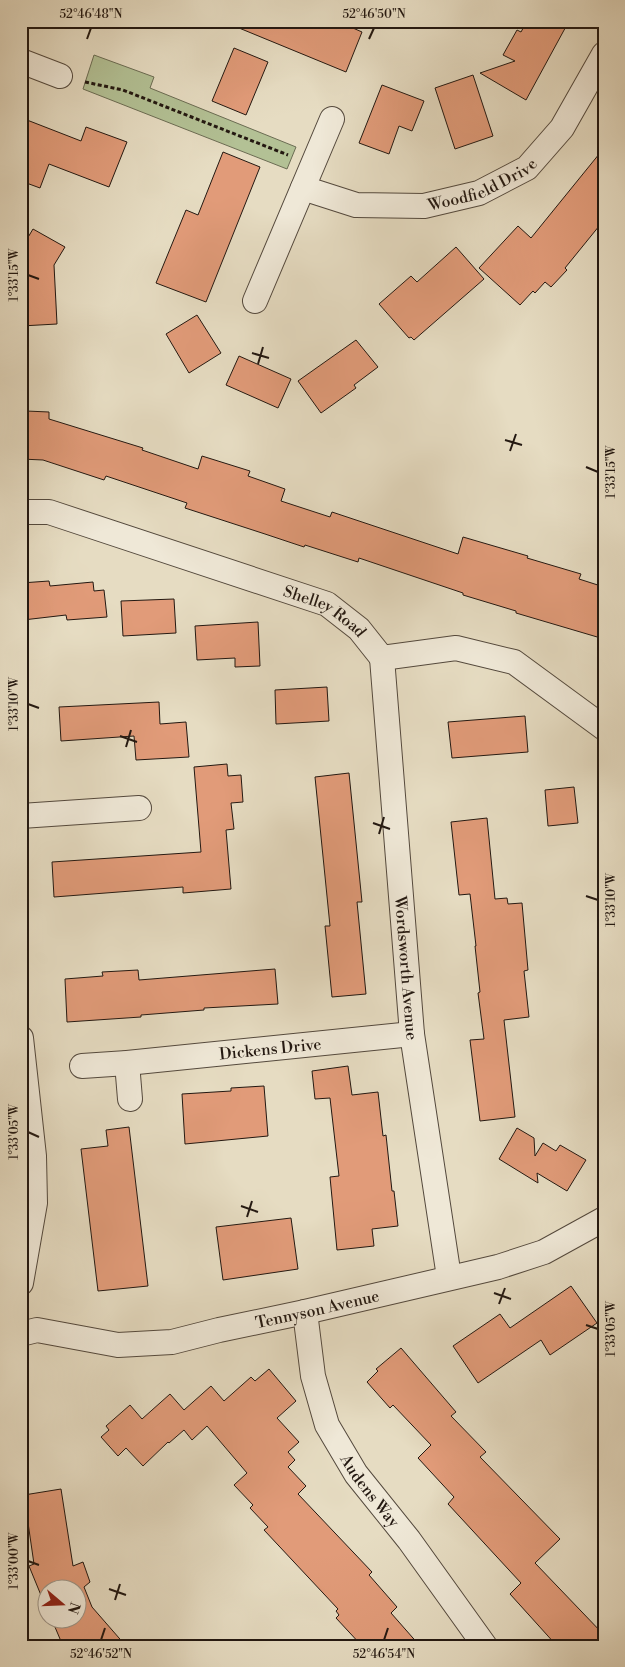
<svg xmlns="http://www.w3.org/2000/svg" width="625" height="1667" font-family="'Libre Bodoni',serif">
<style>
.green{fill:#b3c195;stroke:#6b6c53}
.building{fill:#e19b79;stroke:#231811}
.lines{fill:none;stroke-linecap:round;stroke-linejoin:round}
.minor-casing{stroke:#54493d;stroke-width:26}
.path{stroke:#231811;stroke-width:3;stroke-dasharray:4 2.5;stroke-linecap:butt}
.minor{stroke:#efe8d7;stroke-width:24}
.ticks{fill:none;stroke:#231811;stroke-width:2}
.labels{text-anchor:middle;stroke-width:4;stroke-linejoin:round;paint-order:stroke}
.street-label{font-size:16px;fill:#231811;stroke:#efe8d7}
.neatline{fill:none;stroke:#231811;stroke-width:2}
.ticks-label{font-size:12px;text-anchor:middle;fill:#231811}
</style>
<rect width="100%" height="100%" fill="#e6dcc2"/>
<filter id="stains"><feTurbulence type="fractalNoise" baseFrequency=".004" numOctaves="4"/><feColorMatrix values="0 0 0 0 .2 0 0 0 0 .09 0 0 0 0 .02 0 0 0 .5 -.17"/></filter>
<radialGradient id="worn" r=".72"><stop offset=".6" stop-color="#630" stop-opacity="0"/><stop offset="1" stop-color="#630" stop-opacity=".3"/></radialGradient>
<path class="green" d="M94 55 154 77 150 88 296 147 287 169 83 89Z"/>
<path class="building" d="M222 21H337L362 32 346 72Z
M527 21H569L526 100 480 73 515 61 503 55 517 30 521 32Z
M234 48 268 62 246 115 212 101Z
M473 75 493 136 455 149 435 88Z
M382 85 424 101 412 131 399 126 389 154 359 143Z
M27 120 81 141 86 127 127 142 109 187 49 164 40 188 21 181V136Z
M604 148V220L565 268 567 270 551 287 545 282 535 293 533 291 520 305 479 268 518 226 531 238Z
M223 152 260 167 206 302 156 283 186 210 198 215Z
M33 229 65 247 54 265 57 324 21 326V249Z
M456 247 484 279 414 340 411 337 409 338 379 304 411 276 417 282Z
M197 315 221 353 189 373 166 334Z
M356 340 378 367 354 385 356 388 321 413 298 381Z
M239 356 291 379 278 408 226 385Z
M26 411 49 412V419L143 448 142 450 198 469 202 456 250 471 248 476 285 489 281 501 330 517 332 512 458 554 463 537 528 556 527 558 581 574 579 579 604 587V639L516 613V611L463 595V593L359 558 358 562 305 545 304 547 265 534 185 508 187 503 106 476 104 480 43 460 21 459V421H25Z
M49 581 50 586 93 582 94 591 104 590 107 617 67 620 66 615 23 620 21 583Z
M174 599 176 633 123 636 121 601Z
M258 622 260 666 235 667V658L197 660 195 626Z
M327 687 329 721 276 724 275 690Z
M159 702 160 724 186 722 189 757 136 760 134 736 61 741 59 707Z
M525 716 528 752 452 758 448 722Z
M227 764 228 776 241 775 243 802 231 803 234 829 226 830 231 889 183 893V887L54 897 52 862 201 852 194 767Z
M349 773 362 902H357L366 994 332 997 325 926H330L315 777Z
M574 787 578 823 548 826 545 790Z
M487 818 495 899 507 898 508 904 522 903 528 970 524 971 529 1017 504 1020 515 1117 480 1121 470 1040 484 1039 478 993 480 992 475 946H476L470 894 459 895 451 822Z
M275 969 278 1004 204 1008V1010L141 1015V1017L67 1022 65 979 103 976 102 972 138 970 139 980Z
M348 1066 352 1095 378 1092 383 1136 386 1135 392 1191H394L398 1226 372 1229 374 1246 337 1250 330 1177 339 1176 330 1098 315 1099 312 1071Z
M264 1086 268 1136 185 1144 182 1094 231 1091V1088Z
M129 1127 148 1286 98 1291 81 1149 108 1146 106 1130Z
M517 1128 534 1138 535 1156 543 1143 556 1151 560 1145 586 1160 567 1191 537 1173 538 1183 499 1159Z
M291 1218 298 1269 223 1280 216 1227Z
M571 1286 597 1323 550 1355 541 1340 478 1383 453 1346 500 1314 510 1328Z
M401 1348 456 1412 451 1416 486 1452 480 1457 560 1539 535 1563 604 1635V1646H557L510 1594 521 1583 448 1504 454 1497 418 1458 431 1445 393 1405 390 1408 367 1382 378 1371 376 1369Z
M269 1369 296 1401 277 1418 299 1442 288 1452 295 1460 288 1467 306 1486 298 1494 372 1572 369 1575 397 1607 391 1613 420 1646H362L336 1618 339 1615 336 1611 338 1609 264 1530 268 1527 250 1508 253 1505 234 1485 247 1473 207 1426 192 1440 184 1430 169 1443 168 1442 143 1466 126 1448 118 1456 101 1437 109 1430 106 1426 130 1405 142 1419 170 1394 184 1410 211 1386 224 1401 251 1377 255 1381Z
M61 1489 73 1566 83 1562 90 1582 84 1587 92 1607 126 1646H63L52 1620H78V1590H48V1610L45 1605 29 1566 34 1564 24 1495Z"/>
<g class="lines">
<g class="minor-casing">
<g id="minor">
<path d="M21 61 60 76"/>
<path id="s1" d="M303 188 356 205 424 206 479 193 527 168 562 128 604 54"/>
<path d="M255 301 332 119"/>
<path id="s2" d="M21 512H49L327 604 359 629 382 658 456 648 514 662 604 728"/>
<path id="s3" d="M382 658 412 1034 449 1277"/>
<path d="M21 816 139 808"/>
<path d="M21 1038 34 1156 35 1203 21 1283"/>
<path d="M127 1063 130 1099"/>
<path id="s4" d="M82 1066 127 1063 412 1034"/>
<path id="s5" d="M305 1312 313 1376 327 1425 356 1474 409 1540 485 1646"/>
<path id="s6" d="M21 1334 37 1330 118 1345 172 1342 219 1330 305 1312 498 1267 544 1252 604 1219"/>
</g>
</g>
<path class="path" d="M85 82 123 90 288 155"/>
<use href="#minor" class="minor"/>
</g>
<path class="ticks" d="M87 39 91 28M369 39 374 28M28 275 39 279M252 353 269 358M258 364 263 347M505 440 522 445M510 451 516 434M586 467 598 472M28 704 39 708M120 736 137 742M126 747 131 730M373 823 390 829M379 834 384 817M586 896 598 900M28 1132 39 1137M241 1206 258 1212M247 1217 252 1201M494 1293 511 1299M499 1304 505 1288M586 1325 598 1329M28 1561 39 1565M109 1589 126 1595M115 1600 120 1584M101 1640 105 1628M384 1640 388 1628"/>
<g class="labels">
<g class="street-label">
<text dy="6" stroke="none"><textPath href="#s1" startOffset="186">Woodfield Drive</textPath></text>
<text dy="6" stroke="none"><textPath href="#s2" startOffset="322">Shelley Road</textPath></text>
<text dy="6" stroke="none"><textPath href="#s3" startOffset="311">Wordsworth Avenue</textPath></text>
<text dy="6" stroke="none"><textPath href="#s4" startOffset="189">Dickens Drive</textPath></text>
<text dy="6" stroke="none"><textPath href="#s6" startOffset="302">Tennyson Avenue</textPath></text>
<text dy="6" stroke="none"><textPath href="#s5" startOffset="194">Audens Way</textPath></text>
</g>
</g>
<rect width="625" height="1667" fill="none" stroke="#e6dcc2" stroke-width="55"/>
<g transform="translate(62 1604) rotate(109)"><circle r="24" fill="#efe8d7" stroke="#9d9588"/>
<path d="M0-4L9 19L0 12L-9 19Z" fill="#8f2418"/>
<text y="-8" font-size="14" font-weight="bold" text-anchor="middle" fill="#231811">N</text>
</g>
<rect x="28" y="28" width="570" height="1612" class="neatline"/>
<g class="ticks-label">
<text x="91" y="18">52°46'48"N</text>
<text x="374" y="18">52°46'50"N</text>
<text transform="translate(14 275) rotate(-90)" y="4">1°33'15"W</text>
<text transform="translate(611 472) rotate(-90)" y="4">1°33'15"W</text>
<text transform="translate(14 704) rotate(-90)" y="4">1°33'10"W</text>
<text transform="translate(611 900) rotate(-90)" y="4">1°33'10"W</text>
<text transform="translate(14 1132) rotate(-90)" y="4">1°33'05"W</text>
<text transform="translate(611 1329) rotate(-90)" y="4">1°33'05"W</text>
<text transform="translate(14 1561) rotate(-90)" y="4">1°33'00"W</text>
<text x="101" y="1658">52°46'52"N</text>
<text x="384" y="1658">52°46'54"N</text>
</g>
<rect width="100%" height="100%" filter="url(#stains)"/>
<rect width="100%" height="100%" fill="url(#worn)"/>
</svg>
